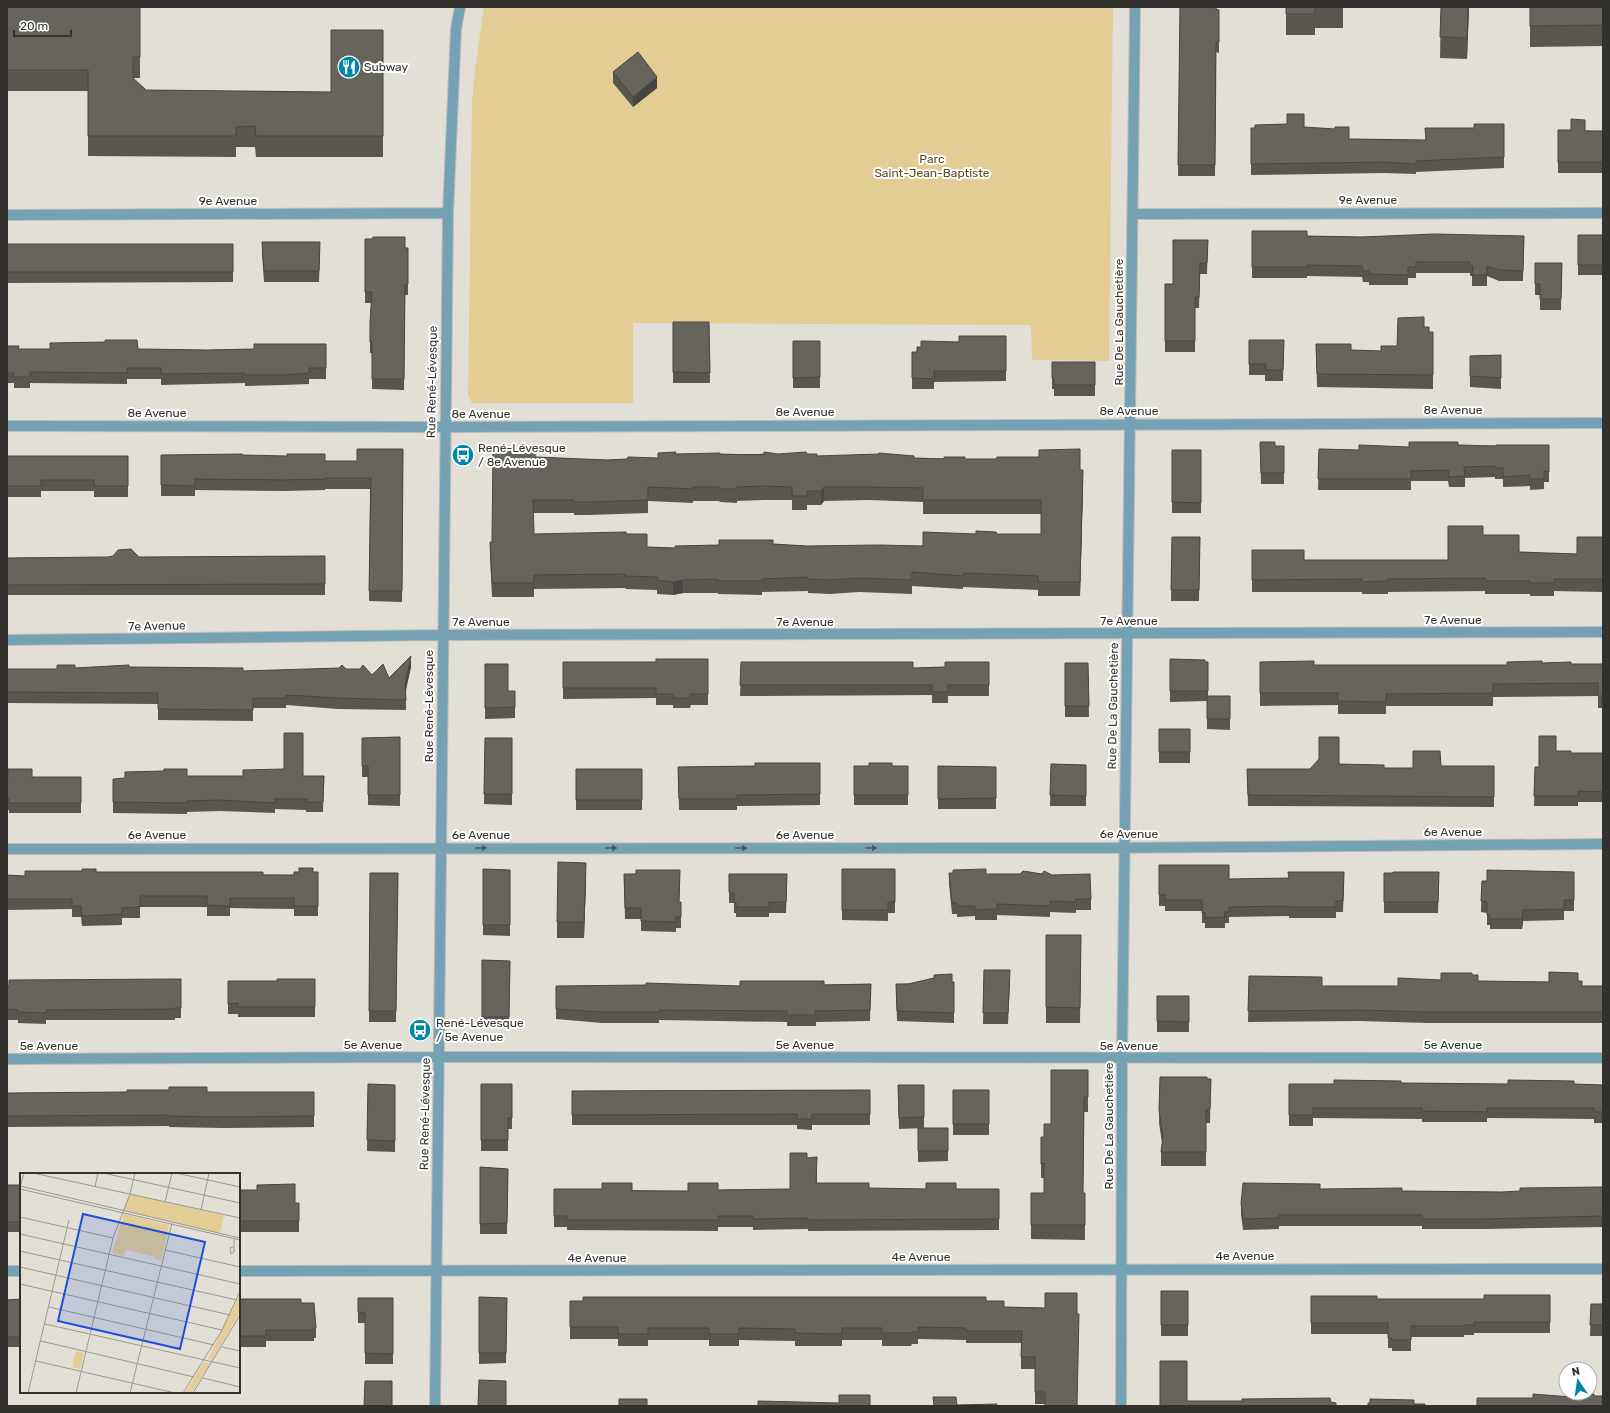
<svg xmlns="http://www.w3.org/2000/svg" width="1610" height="1413" font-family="Rubik,sans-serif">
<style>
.green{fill:#e4cd95}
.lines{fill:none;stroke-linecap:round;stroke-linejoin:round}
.minor-casing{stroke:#bfbcb5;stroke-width:12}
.minor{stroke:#74a2b4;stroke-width:10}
.wall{fill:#595650;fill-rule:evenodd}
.shaded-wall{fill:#484641}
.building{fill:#67645d;stroke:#484641;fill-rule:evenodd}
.oneway{fill:#49595c}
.labels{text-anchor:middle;stroke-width:4;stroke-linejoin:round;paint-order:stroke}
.poi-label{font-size:12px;fill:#32312d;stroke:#fff;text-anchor:start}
.park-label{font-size:12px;fill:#5b4b22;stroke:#fff}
.street-label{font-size:12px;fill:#32312d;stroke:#fff}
.inset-road{fill:none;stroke:#9c9993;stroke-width:1}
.view{fill:#1d4ed8;fill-opacity:0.15;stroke:#1d4ed8;stroke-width:2}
.inset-edge{fill:none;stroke:#32312d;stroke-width:2}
</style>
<rect width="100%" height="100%" fill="#e2dfd7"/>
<path class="green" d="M484 7H1113L1109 361 1032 360 1031 325 633 323V403H472L468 395 472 101 475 69Z"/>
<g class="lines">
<g class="minor-casing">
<path id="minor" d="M1133 214 1603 213
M7 215 448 213
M7 426 445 427 1603 423
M7 640 443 635 1603 632
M7 849 1101 848 1603 844
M7 1059 439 1057 1603 1058
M7 1271H21
M239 1271 1603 1269
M435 1406 448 213 456 29 460 7
M1121 1406 1122 1059 1135 7"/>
</g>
<use href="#minor" class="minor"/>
</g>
<path class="wall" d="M7 7H140V78H133L146 90 331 92 383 30V157H256L255 147H236V157L88 156V91H7Z
M1180 7 1216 9 1219 20V53L1216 52 1215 176H1178Z
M1281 7H1343V28H1315V35H1286V7Z
M1441 7H1469L1467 59 1440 58Z
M1530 7H1603V46L1530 47Z
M613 72 657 88 633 107 613 83Z
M1504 124V168L1416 172V174L1385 173 1251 175V128L1304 127 1349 139 1425 140 1474 128Z
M1558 130 1603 131V173H1558Z
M1252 231 1307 236 1361 237 1524 236 1523 281H1499L1487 276V286H1472V276H1470V273H1416V278H1408V285H1369V282H1363L1362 277 1307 276V278H1252Z
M1578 235H1603V275H1578Z
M365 239 405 248H408V295H405L404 390 372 389V353H370V323L371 303H365Z
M1208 240 1207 274H1200L1199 308H1195V352H1165V284H1173Z
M262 242 320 253 319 282H264L262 252Z
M7 244H233V282L7 283Z
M1535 263H1562L1561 310H1540V295H1535Z
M673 322H709L710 383H673Z
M1424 327 1429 332H1433V389L1317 387 1316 344 1351 350 1381 351 1397 346Z
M1006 336V381L934 382V389H912V352H917L921 347Z
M1249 340H1284L1283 381H1265V375H1249Z
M793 341H820V388H793Z
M326 344V379H309V384L283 385 245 386V383L161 385V379H127V384L30 383V388H14V383H7V346L19 349H138L208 350 254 349Z
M1501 355V389L1470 387V356Z
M1052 362H1095V396H1054V389H1052Z
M1260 442 1275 446H1284V484H1261Z
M1458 445 1496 446 1549 445V482H1544V489L1530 490V486L1503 487V479H1495V477L1465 478V487H1449L1448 481H1411V490H1318L1319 449 1359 450 1409 447Z
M403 449 402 602 369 601 370 489H325V490L284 491 195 490V496H161V455H242L325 461H357Z
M1172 450H1201V513H1172Z
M676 454H807L817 456 965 459 1080 470 1083 484 1080 596H1038V590L963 587V589L912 586V594L859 592 830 594 808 593V591L762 592V595L718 594V593H683L673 595 657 594V590L626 589 625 588 534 589V597H492L490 556V542H492L535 457 607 460 658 458ZM764 500H792V510H807V505H821L824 501 869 500 923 502V514H1041V534H976L923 546H807L773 544 719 545 675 548 647 547 626 534H534L533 513H574V515H588L648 513V501L693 503V501H719L720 502 737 503V501Z
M7 456H128V497H94V491H41V497H7Z
M1483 535 1519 552 1538 553 1577 554 1603 537V592L1554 591V596H1530V594H1485V591L1388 592V594H1362V592H1252V550L1304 560H1448Z
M1172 537H1200L1199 601H1171Z
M325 556V595H7V558Z
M708 659V705H691L690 708H673V705H656V698L563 699V662H656Z
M1170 659 1208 662V696H1230V730L1207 729V701L1170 702Z
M741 662 913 668 945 667 989 662V696H948V703H932V695L740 696Z
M1260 662 1314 665H1507L1542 663 1571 664H1603V708H1598V696L1493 697V706H1386V714H1338V705L1260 706Z
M1065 663H1088L1089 717H1065Z
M485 664 508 691H515V718L485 719Z
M129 667 243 671 346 669 372 675 389 678 411 667 405 691 406 700V710L338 709 286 705V708H253V721L158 720V704L7 703V669H57L75 668Z
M1159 729H1190V763H1159Z
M400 737V806L368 805V777H362V738Z
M485 738H512V805L484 804Z
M1556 751 1571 753H1603V802H1578V806H1534L1535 767H1539Z
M820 763V805L737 806V810H679L678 767 755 766Z
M1051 764 1086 765V806H1050Z
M1339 764 1384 768H1413L1441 766H1494V807L1248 806 1247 769H1310Z
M854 766H908V805H854Z
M938 766 996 767V809H938Z
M576 769H642V810H576Z
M187 776H324L323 812H306V810L275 809V813L220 811 187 812V814L113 813V779Z
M7 777H81V813H9V810H7Z
M1159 865 1229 879 1344 883 1343 912H1336V918H1289V916L1229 917V923H1225V928H1205V923H1202V911H1165V906H1159Z
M483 869 510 870V936L483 935Z
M842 869H895V913H888V921L842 920Z
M96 872 294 875 318 872V916H294V909L230 908V916H207V907H140V918H122V925L82 926 81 917H72V909L7 910V875L25 876Z
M1574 872V911H1564V920L1523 921 1522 929H1490V925H1487V913L1481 912 1482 881H1487Z
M370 873H398L396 1022H369Z
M949 873 986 874 1091 899V910H1076V913L1050 912V917L997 915V920H975V916L957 917V914H952L949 884Z
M1384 873 1439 882 1438 913H1384Z
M624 874 680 881 679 902H681V928H676V932L641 931V919H625Z
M729 874 787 884 786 913H769V917H736V913H734V903H729Z
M586 879 584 938H557V922Z
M1046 935H1081L1080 1023H1046Z
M482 960 510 961 509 1028 482 1027Z
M984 970 1010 981 1008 1024H983Z
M1472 975 1478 981 1549 982 1578 981 1582 986H1603V1023H1428L1360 1021 1248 1022 1249 976 1322 986H1398Z
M181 979V1018H175V1020H46V1024L18 1023V1020H7V986Z
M315 979V1017H238V1014H228V981H277Z
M954 982V1023L897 1021 896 984Z
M871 984 870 1021 816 1022V1026H787V1022L659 1020V1023H602L556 1019V986H740Z
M1157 996H1189V1032H1157Z
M1088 1070V1112H1084L1083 1193H1085V1240L1031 1239V1193H1044V1178H1041V1137H1044L1051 1124Z
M1160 1077 1211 1079 1210 1123H1206V1166H1161V1152L1162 1143 1159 1123Z
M1401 1083 1603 1085V1123H1594V1119L1487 1118V1122H1422V1119L1313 1118V1126H1289V1084H1334Z
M368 1084 395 1085V1152L367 1151Z
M481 1084H512V1129H508V1151H481Z
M898 1085H924V1128L899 1129Z
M870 1090V1125H812V1130L797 1129V1125H572V1091Z
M953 1090H989V1135H953Z
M314 1092V1127L222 1128 169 1127V1126L7 1127V1093Z
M918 1128H948V1161L918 1162Z
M807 1158 817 1168V1183L869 1188 926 1189H999V1230L808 1231V1229L753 1230V1227H718V1231L567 1230V1227H554V1189L688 1191 718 1190 790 1189Z
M480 1167 508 1169 507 1234H480Z
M7 1185H21V1232H7Z
M1603 1187V1227L1485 1229H1422V1226H1279V1229L1243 1230 1241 1214V1203L1320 1189 1402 1191 1502 1192Z
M239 1190 295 1203H299V1232H239Z
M1161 1291H1188V1336H1161Z
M1550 1295V1333H1474V1335H1464V1337H1411V1351H1392V1348H1388V1334H1311V1296L1377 1299H1484Z
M479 1297 507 1298 506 1363 479 1364Z
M358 1298H393V1364H365V1323H358Z
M21 1299V1347H7V1300Z
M239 1299 301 1303 316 1328V1338H314V1341H266V1347H239Z
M570 1301H986L1004 1307 1045 1308V1404H1035V1369H1021V1343H966V1340L918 1339V1344H912L911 1346H882V1340H842V1346H795V1341L739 1340V1346H709V1340H648V1346H618V1339H570Z
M1591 1304H1603V1336H1590Z"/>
<path class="shaded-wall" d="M1468 7H1469L1467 59V38Z
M657 77V88L633 107V97Z
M1083 470V484L1080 596V582Z
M824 487V501L821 505V491Z
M683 580V593L673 595V582Z
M411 656V667L405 695V684Z
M586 863V879L584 938V922Z
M1523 910V921L1522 929V919Z"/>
<path class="building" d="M7 7H140V57H133V78L146 90 331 92V30H383V136H256L255 126 236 127V136H88V70H7Z
M1180 7H1216V9L1219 10V42H1216L1215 165H1178Z
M1286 7H1315V14H1286Z
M1441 7H1468L1467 38 1440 37Z
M1530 7H1603V25L1530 26Z
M638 52 657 77 633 97 613 72Z
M1287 114H1304V127L1335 129V127H1349V139L1426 140 1425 128H1474V124H1504V157L1416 161V164L1385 162 1251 164V128H1255V125L1287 124Z
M1571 119 1585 120V131H1603V162H1558V130H1571Z
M1252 231H1307V236L1361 237 1435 234 1524 236 1523 271 1499 270 1487 266V275H1472L1473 266H1470V262H1416V267H1408V275L1369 274V271H1363L1362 266 1307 265V267H1252Z
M1578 235H1603V265H1578Z
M373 237H405V248H408V284L405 285 404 379H372V342H370V323L372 292H365V239H372Z
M1173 240H1208L1207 263H1200L1199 297H1195V341H1165V284H1173Z
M262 242H320L319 271H264Z
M7 244H233V272H7Z
M1535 263H1562L1561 299H1540V284H1535Z
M1424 317V327H1429V332H1433V375L1317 374 1316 344H1351V350L1381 351V346H1397L1398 318Z
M673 322H709L710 373 673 372Z
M959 336H1006V371H934V379L912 378V352H917V347H921V341L959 342Z
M105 340H137L138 349 208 350 254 349V344H326V368H309V373L283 375H245V373L161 374V368H127V373L30 372V377H14V373H7V346H19L18 349H50V343L105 342Z
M1249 340H1284L1283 370H1265L1266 364H1249Z
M793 341H820V377L793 378Z
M1501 355V378L1470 376V356Z
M1052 362H1095V385H1054V378H1052Z
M1260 442H1275V446H1284V473H1261Z
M1409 442H1458V445L1496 446V445H1549V472L1544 471V479H1530V475L1503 477V468H1495V466L1464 467 1465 476 1449 477 1448 470 1411 471V479H1318L1319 449 1359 450V445L1409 447Z
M357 449H403L402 591H369L371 478H325V479L284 480 195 479V486L161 485V455L242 454V455L287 456V454H325V461H357Z
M1080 449V470H1083L1080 582H1038V576L963 573V576L912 572V580L859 578 830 580 808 579V577L762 579V581H718V579L683 580 673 582 657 580V577L626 576 625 574 534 575V583H492L490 542H492L493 451H535V457L607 460 627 459 628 457 658 458V453L676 452 675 454 720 453V454L755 455 764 454V452L778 454 806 452 807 454H817V456L879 454V453L914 456V458L944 459V457H965V459H996L997 457H1039V450ZM764 486 792 487V496H807V491H821L824 487H869L923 488V500H1041V534H997L996 532 976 531V534L923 532V546L878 545 807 546 773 544V540H719V545L675 546V548L647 547V534H626V532L534 534 533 500H574V502H588L648 500V487L693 489V487H719L720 489H737V487Z
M1172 450H1201V503L1172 502Z
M7 456H128V486H94V480H41V486H7Z
M1448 526H1483V535H1519V552L1577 554V537H1603V579H1554V583H1530V581H1485V578L1388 579V581L1362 582V579L1252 580V550H1304V560H1448Z
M1172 537H1200L1199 590H1171Z
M131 549 139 557 325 556V584L7 585V558L108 557 113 556 118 550Z
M411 656 405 684 406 700 338 698 286 695V698H253V710L158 709V693L7 692V669H57V665H75V668L129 665V667L243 668V671L339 668 342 665 346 669H360L363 665 372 675 383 664 389 678Z
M656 659H708V694H691L690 698H673V694H656V688H563V662H656Z
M1170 659 1205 660V662H1208V691H1170Z
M1314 661V665H1507V662L1542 661V663L1571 662V664H1603V696H1598V683L1493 684V693L1386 694V702L1338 701V693H1260V662Z
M741 662H913V668L945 667V662H989V685H948V692H932V685H740Z
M1065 663H1088L1089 706H1065Z
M485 664H508V691H515V707L485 708Z
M1207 696H1230V719H1207Z
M1159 729H1190V752H1159Z
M284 733H303V776H324L323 802H306L307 799H275V803L220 800 187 801V803L113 802V779L125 778V772L164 771V769H187V776H243V770L284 769Z
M1539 736H1556V751H1571V753H1603V792L1578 791V796H1534L1535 767H1539Z
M400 737V795H368V766H362V738Z
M1319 737H1339V764L1384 765V768H1413V751H1440L1441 766H1494V797L1248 795 1247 769H1310L1319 759Z
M485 738H512V794H484Z
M755 763H820V794L737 795V799H679L678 767 755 766Z
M869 763H892V766H908V795H854V766H869Z
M1051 764 1086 765V796L1050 795Z
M938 766 996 767V798L938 799Z
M8 769H32V777H81V803H9V799H7V777H8Z
M576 769H642V800H576Z
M558 862 586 863 584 922H557Z
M1159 865H1229V879L1289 878 1288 872H1344L1343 901H1336V907H1289V906L1229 907V912H1224L1225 917 1205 918V912L1202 913V900H1165V895H1159Z
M299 868H313V872H318V906H294V898H230V906L207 905V896H140V907L122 908V914L82 916 81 906H72V899H7V875L25 876V871H82V869H96V872H263V875H294V872H299Z
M483 869 510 870V925H483Z
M842 869H895V902H888V910H842Z
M986 869V874H1020L1023 871 1042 874 1044 871 1052 875 1090 874 1091 899H1076V902L1050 901V906L997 904V909L975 910V906H957V903H952L949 873H953V870Z
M636 870H680L679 902H681V917H676V922L641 921V908H625L624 874H636Z
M1487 870 1574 872V900H1564V909L1523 910 1522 919H1490V915H1487V902L1481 901 1482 881H1487Z
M1393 872H1439L1438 902H1384V873H1393Z
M370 873H398L396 1011H369Z
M729 874H787L786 902H769V907H736V902H734V893L729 892Z
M1046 935H1081L1080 1008 1046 1007Z
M482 960 510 961 509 1017H482Z
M984 970H1010L1008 1013H983Z
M1549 972 1578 973V981H1582V986H1603V1012H1428L1360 1010 1248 1011 1249 976 1322 977V986H1398V978L1441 980V973H1472V975H1478V981L1549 982Z
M952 974V982H954V1013L897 1011 896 984H908L934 978V975Z
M181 979V1008H175V1009L46 1010V1013L18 1012V1010L7 1009V986H9V980Z
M277 979H315V1007H238V1003L228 1004V981H277Z
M740 981H824V985L871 984 870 1010 815 1011 816 1015H787V1011L659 1010V1012H602L556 1009V986L646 985V983L740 986Z
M1157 996H1189V1022L1157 1021Z
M1051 1070H1088V1097H1084L1083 1193H1085V1225H1031V1193H1044V1163L1041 1164V1137H1044V1124H1051Z
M1160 1077H1207V1079H1211L1210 1109 1206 1110V1152H1161L1163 1137 1159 1110Z
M1334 1080 1401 1081V1083L1508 1084V1080L1574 1081V1084L1603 1085V1112H1594V1108H1487V1112L1422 1111V1108H1313V1115H1289V1084H1334Z
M368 1084 395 1085V1141L367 1140Z
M481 1084H512V1118H508V1140H481Z
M898 1085H924V1117L899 1118Z
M169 1087H207V1092H314V1116L222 1117 169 1116V1115L7 1116V1093L127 1092V1090H169Z
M870 1090V1114H812V1119H797V1114L572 1115V1091Z
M953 1090H989V1124H953Z
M918 1128H948V1151H918Z
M790 1153H807V1158L817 1157 816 1183H869V1188L926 1189V1183H956V1189H999V1219L808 1220V1218L753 1219V1216H718V1220H567V1216H554V1189H602V1183H632V1191H688V1183H718V1190L790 1189Z
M480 1167 508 1169 507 1223 480 1224Z
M1243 1183 1320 1184V1189L1402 1188V1191L1502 1192 1520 1191V1188L1603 1187V1216L1485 1219H1422V1215H1279V1218L1243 1219 1241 1203Z
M295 1184V1203H299V1221H239V1190H257V1185Z
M7 1185H21V1222H7Z
M1161 1291H1188V1325H1161Z
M1045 1293H1077V1314H1079L1077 1406H1045V1392H1035V1357H1021L1022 1331H966V1328L918 1327V1332H912L911 1333H882V1328H842V1334L795 1333V1329L739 1328V1334H709V1328H648V1334H618V1327H570V1301H583V1297H986V1301H1004V1307L1045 1308Z
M1484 1295H1550V1322H1474V1325H1464V1326H1411V1340H1392V1338H1388V1323H1311V1296H1377V1299H1484Z
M479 1297 507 1298 506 1353H479Z
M358 1298H393V1354L365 1353V1313L358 1312Z
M21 1299V1337H7V1300Z
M239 1299H301V1303H314L316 1328H314V1330H266V1336H239Z
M1591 1304H1603V1325H1590Z
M1160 1361H1187V1401H1242V1399L1330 1398 1331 1402 1336 1403V1406H1160Z
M479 1380 506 1381V1406H478Z
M365 1381H392V1406H364Z
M1533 1394 1571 1397V1394H1594V1396H1603V1406H1477V1398H1533Z
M839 1395H870V1406H758V1401L839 1403Z
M933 1397H956L957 1405 997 1404V1406H934Z
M619 1399H647V1406H619Z
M1370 1399 1414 1400V1404H1425V1406H1368V1403H1370Z"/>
<defs><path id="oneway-solid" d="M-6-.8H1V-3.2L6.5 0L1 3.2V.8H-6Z"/></defs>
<g class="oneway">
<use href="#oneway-solid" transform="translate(481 848)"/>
<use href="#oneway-solid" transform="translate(611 848)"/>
<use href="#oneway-solid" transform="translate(741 848)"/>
<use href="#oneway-solid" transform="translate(871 848)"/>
</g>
<defs>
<g id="restaurant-disc" transform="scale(1.15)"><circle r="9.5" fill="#0385a8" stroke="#fff"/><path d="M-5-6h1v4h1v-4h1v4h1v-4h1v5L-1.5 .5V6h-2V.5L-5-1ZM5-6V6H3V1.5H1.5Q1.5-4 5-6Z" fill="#fff"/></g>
<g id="bus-disc" transform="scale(1.15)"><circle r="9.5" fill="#0385a8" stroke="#fff"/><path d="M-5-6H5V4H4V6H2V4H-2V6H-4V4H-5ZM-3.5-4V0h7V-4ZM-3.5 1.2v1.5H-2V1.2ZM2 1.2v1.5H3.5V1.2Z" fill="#fff"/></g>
</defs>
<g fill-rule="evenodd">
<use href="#restaurant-disc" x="349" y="67"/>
<use href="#bus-disc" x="463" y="455"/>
<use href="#bus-disc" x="420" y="1030"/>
</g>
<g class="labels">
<g class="poi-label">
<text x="364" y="71">Subway</text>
<text x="478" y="452">René-Lévesque<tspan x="478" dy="14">/ 8e Avenue</tspan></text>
<text x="436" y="1027">René-Lévesque<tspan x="436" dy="14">/ 5e Avenue</tspan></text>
</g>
<g class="park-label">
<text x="932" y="163">Parc<tspan x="932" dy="14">Saint-Jean-Baptiste</tspan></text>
</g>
<g class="street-label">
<text x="1368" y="204">9e Avenue</text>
<text x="228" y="205">9e Avenue</text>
<text transform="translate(1119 322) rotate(-90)" y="4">Rue De La Gauchetière</text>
<text transform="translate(432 382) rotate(-89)" y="4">Rue René-Lévesque</text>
<text x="1453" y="414">8e Avenue</text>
<text x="1129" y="415">8e Avenue</text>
<text x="805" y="416">8e Avenue</text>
<text x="157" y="417">8e Avenue</text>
<text x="481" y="418">8e Avenue</text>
<text x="1453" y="624">7e Avenue</text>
<text x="1129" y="625">7e Avenue</text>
<text x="481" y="626">7e Avenue</text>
<text x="805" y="626">7e Avenue</text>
<text transform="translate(157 626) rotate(-1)" y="4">7e Avenue</text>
<text transform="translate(429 706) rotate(-90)" y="4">Rue René-Lévesque</text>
<text transform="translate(1113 706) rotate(-89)" y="4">Rue De La Gauchetière</text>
<text x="1453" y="836">6e Avenue</text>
<text x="1129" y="838">6e Avenue</text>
<text x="157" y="839">6e Avenue</text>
<text x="481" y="839">6e Avenue</text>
<text x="805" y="839">6e Avenue</text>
<text x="373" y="1049">5e Avenue</text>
<text x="805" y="1049">5e Avenue</text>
<text x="1453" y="1049">5e Avenue</text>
<text x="49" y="1050">5e Avenue</text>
<text x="1129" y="1050">5e Avenue</text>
<text transform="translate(425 1114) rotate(-89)" y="4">Rue René-Lévesque</text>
<text transform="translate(1109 1126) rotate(-90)" y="4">Rue De La Gauchetière</text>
<text x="1245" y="1260">4e Avenue</text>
<text x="921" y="1261">4e Avenue</text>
<text x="597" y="1262">4e Avenue</text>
</g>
</g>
<g transform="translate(20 1173)">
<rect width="220" height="220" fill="#e2dfd7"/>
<path d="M110 21 204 42 200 60 103 37ZM104 41 149 52 141 88 135 86V84L106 77 104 83 92 80ZM220 121V139L192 187 188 186ZM56 178 64 180 60 196 52 194ZM184 189 191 190 171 220H165Z" fill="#e4cd95"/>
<path class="inset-road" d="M13 0 220 45M83 0 220 30M156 0 220 14M0 13 220 65M0 14 4 0M75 14 78 0M0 16 220 67M145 29 152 0M181 37 189 0M0 44 93 65M0 61 220 111M213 74 210 75 211 81 214 79V65M145 77 220 94M0 78 217 127M0 94 210 142M0 111 202 157M29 134 194 172M25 151 220 195M21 168 174 204M202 174 220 178M16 188 155 220M183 205 220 214M8 220 49 47M56 220 93 65 110 21 115 0M110 220 152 50M163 220 202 157 220 118M173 220 220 142"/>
<path class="view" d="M63 41 185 69 160 176 38 148Z"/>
<rect width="220" height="220" class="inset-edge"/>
</g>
<rect width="1610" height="1413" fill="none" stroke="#32312d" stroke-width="16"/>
<g transform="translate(1578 1381) rotate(347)"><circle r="19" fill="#ffffff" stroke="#adadab"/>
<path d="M0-3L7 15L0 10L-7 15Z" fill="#0385a8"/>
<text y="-6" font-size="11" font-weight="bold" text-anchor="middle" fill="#32312d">N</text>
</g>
<path d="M14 30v6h57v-6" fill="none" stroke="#32312d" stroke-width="2"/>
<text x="20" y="30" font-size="12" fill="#32312d" stroke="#ffffff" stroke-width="3" paint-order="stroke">20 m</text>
</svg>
